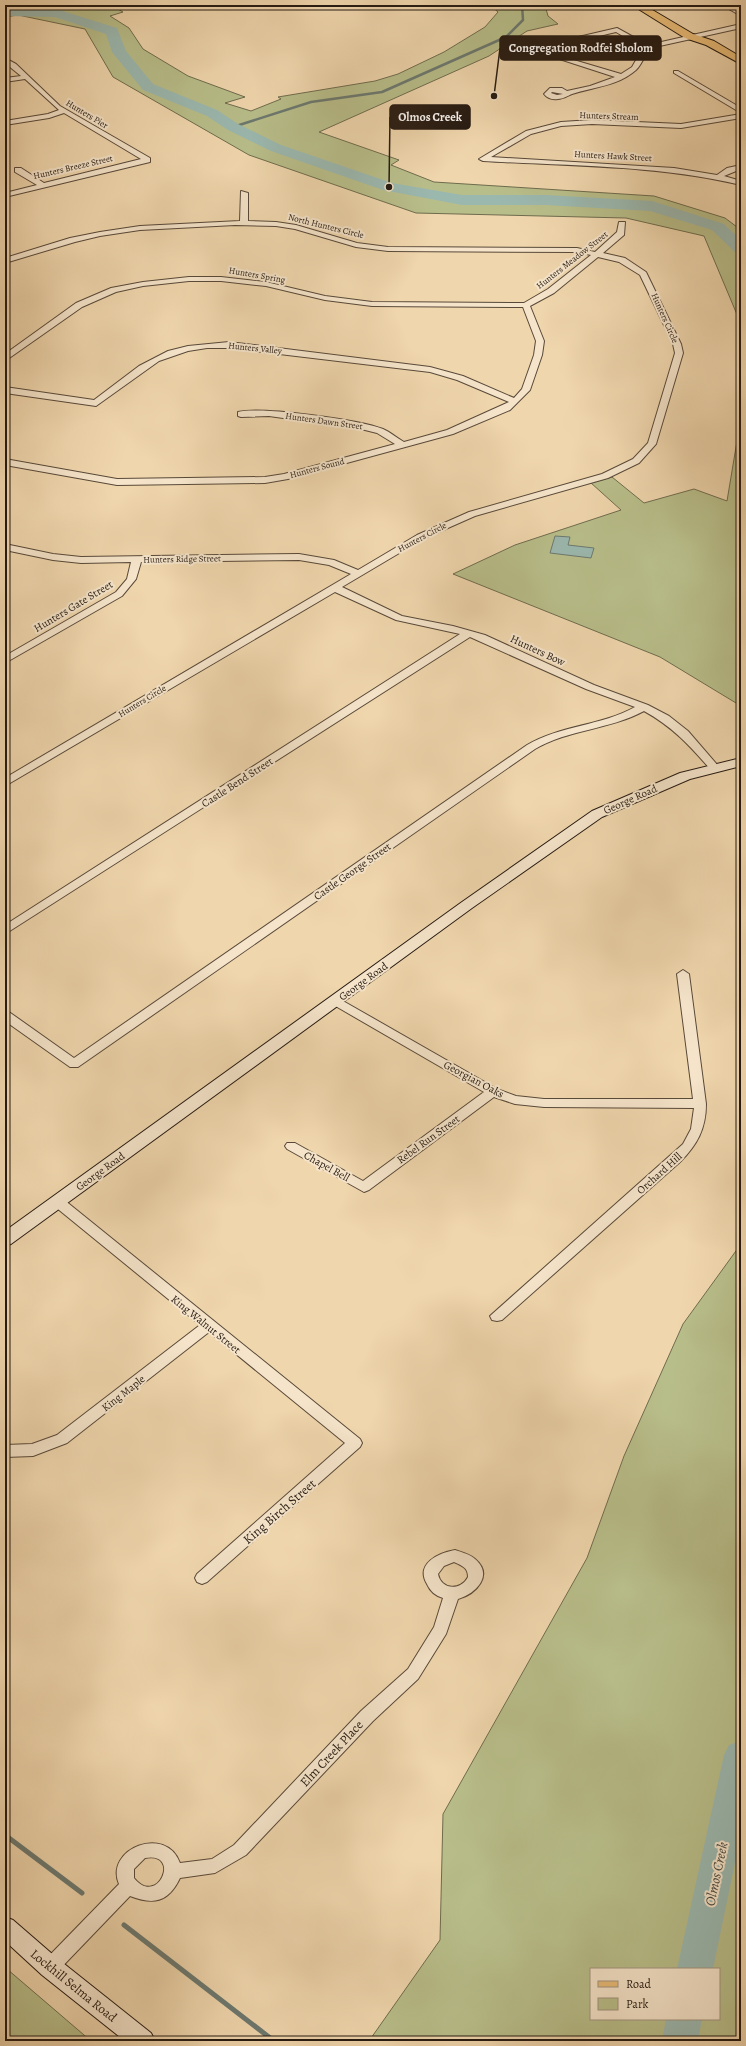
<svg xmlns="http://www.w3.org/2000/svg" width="746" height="2046" font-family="Alegreya,serif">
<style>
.green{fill:#b8be8a;stroke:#6e6c4e;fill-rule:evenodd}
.water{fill:#9bb8af;stroke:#6c7970}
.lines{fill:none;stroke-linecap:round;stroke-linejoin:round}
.stream-far1{stroke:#6c7970;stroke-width:2.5}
.stream{stroke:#6c7970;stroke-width:5}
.river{fill:#9bb8af;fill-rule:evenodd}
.street-casing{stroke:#584939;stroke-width:2}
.secondary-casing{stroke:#251a12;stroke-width:2}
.primary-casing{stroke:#251a12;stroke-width:2}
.street{fill:#f5e4ca;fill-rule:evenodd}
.secondary{fill:#f5e4ca;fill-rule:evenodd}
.primary{fill:#e8bb76;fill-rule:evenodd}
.labels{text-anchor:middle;stroke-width:4;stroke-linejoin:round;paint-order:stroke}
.far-street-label{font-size:9px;fill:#251a12;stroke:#f5e4ca}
.street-label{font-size:11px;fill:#251a12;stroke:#f5e4ca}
.near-street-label{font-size:13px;fill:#251a12;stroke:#f5e4ca}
.near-water-label{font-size:14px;font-style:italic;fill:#484941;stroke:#f5e4ca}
.leader{fill:none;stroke:#251a12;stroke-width:1.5}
.callout-dot{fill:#251a12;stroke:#f5e4ca;stroke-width:1.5}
.callout{fill:#251a12;stroke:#251a12;stroke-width:1.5}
.callout-label{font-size:12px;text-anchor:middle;font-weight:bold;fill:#fff}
</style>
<rect width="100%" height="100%" fill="#f0d6ad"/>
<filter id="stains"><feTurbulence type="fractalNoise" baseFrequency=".005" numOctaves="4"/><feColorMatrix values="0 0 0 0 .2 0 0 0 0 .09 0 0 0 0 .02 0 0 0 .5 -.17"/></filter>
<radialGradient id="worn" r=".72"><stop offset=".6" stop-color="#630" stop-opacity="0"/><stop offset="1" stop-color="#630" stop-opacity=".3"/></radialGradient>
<path class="green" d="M5 5H111L123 12 110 16 129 28 143 49 188 76 245 97 225 103 251 111 281 99 278 97 375 81 398 74 444 52 485 27 498 12 490 5H545L548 16 558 24 527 31 489 56 319 132 399 160 391 165 434 182 654 196 725 218 741 230V324L704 236 626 218 416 213 249 155 113 77 85 29 18 15 5 17Z
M741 417V706L660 657 453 574 515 545 621 510 591 483 612 477 644 503 694 489 727 501Z
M741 1244V2041H369L440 1940 443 1814 587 1558 624 1456 683 1324ZM591 1969H719V2019H591Z
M5 1967 7 1969 91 2041H5Z"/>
<path class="water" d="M555 536 570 537 568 545 594 548 591 558 550 553Z"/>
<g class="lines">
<path class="stream-far1" d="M233 127 311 102 382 92 506 37 523 20 522 5"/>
<path class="stream" d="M5 1835 82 1893
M124 1925 274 2041"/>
<path class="river" d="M5 8 56 9 117 28 126 51 153 84 217 110 238 124 281 145 392 183 462 195H546L652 201 724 224 741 240V254L735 252 712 230 650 211 546 205H462L383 190 271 151 228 130 207 116 143 90 112 52 106 34 55 17 5 16Z
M741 1741V1834L713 1969H677L724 1755 729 1745Z
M666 2019H702L698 2041H662Z"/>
<g class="street-casing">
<path id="street" d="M722 5H730L741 11V16Z
M741 24V28L655 47C644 52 644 62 636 70 618 86 594 87 572 94 567 96 563 99 558 99 552 100 547 98 544 94L550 88H562L567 91 590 86 615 77 541 53 574 38 617 28 648 45ZM616 32 643 48 632 67 621 74 550 53 578 41ZM552 92 563 94 557 95 551 93Z
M5 58 16 64 60 106 150 158V162L5 197V193L37 185 15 172V168H21L44 183 141 159 64 113 49 118 5 125V121L48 114 59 110 25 79 5 82V78L21 76 5 63Z
M674 71H678L741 108V113L674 73Z
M741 114V118L681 128 592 124 561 126 531 134 491 157 674 168 717 175 727 168 741 165V169L724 176 741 181V185C658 165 568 166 483 161L479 159 526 131 561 122 592 120 681 124Z
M241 191 248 193V221L276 222 296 225 357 243 388 247 577 248 595 252 617 232 619 222H625L624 235 603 253 625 258 646 272 681 344 683 353 656 444 639 463 608 478 475 516 423 539 342 587 402 616 453 626 485 635 594 685 648 705 669 716 688 731 720 768 719 770H711C690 746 673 727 644 711 609 730 569 729 535 749L78 1067H70L5 1021V1011L9 1012 74 1058 527 745C561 725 601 726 635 707L586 689 470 637 5 934V925L460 634 396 620 335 592 5 786V778L351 574 329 565 299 560 141 562 136 579 122 596 5 663V656L116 592 127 579 131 562 81 563 53 560 5 550V544L53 554 81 557 299 554 334 560 358 570 417 535 469 512 602 474 633 459 648 443 675 353 673 344 640 275 619 262 598 257 554 293 530 306 544 341 542 355 530 390 510 410 453 434 288 479 265 483 117 485 5 465V459L117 479 265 477 284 474 395 444 377 433 361 429 269 416 241 417 238 416V412C261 406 361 420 383 429 390 432 397 438 404 442L447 430 509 402 457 380 430 372 229 348H207L188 351 159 361 96 406 5 393V387L94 400 139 366 168 351 188 346 229 342 430 367 463 376 514 398 522 389 534 355 536 341 523 307 372 306 325 300 266 286 221 281H189L143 286 116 292 82 307 5 361V354L76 303 111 288 143 282 189 277H221L266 282 325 296 372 302 524 303 548 289 591 255 577 252 388 251 356 247 295 229 276 226 235 225 140 230 100 236 75 242 5 263V258L70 238 100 232 140 226 240 221Z
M683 970 689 974 706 1104C706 1129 697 1145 680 1162L502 1320 497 1321 492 1320 490 1316 683 1144 691 1129 694 1108 544 1107 515 1104 494 1097 369 1190 364 1192 287 1149 285 1146 287 1143H295L363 1181 484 1092 332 1004 330 1001 336 997 497 1089 516 1096 544 1099H693L677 974Z
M58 1197 63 1199 360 1439 362 1443 360 1447 207 1582 202 1584 197 1582 195 1578 197 1574 345 1443 209 1332 67 1443 33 1456 5 1457V1445L32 1444 57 1435 200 1325 53 1205 52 1202 53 1199Z
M455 1550C461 1552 470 1554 475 1559 494 1575 476 1594 458 1599L446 1634 418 1679 373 1721 246 1855 215 1873 180 1878C168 1903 153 1905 130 1896L56 1973 50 1975 44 1973 41 1967 44 1961 119 1884C104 1849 166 1824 180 1863L212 1859 234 1845 361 1711 408 1669 434 1627 443 1598C436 1596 430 1591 427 1584 415 1564 438 1553 455 1550ZM454 1562C463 1566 468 1568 468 1577 461 1591 441 1590 438 1574L444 1566ZM145 1858C182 1851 158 1908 134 1878V1869Z"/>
</g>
<g class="secondary-casing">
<path id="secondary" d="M741 758V766L690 779 602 817 472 908 11 1244 5 1246V1231L462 902 592 811 680 773Z
M5 1917 13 1920 58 1959 151 2033 155 2041H125L42 1975 5 1941Z"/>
</g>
<g class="primary-casing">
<path id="primary" d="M632 5H644L693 34 714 41 741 57V64L706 45 685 38Z"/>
</g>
<use href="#street" class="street"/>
<use href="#secondary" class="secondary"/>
<use href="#primary" class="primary"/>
</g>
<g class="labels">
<g class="far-street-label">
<text transform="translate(87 114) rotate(31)" y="3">Hunters Pier</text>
<text transform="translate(609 116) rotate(2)" y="3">Hunters Stream</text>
<text transform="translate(613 156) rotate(3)" y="3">Hunters Hawk Street</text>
<text transform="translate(73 167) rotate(-13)" y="3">Hunters Breeze Street</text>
<text transform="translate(326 226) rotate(14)" y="3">North Hunters Circle</text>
<text transform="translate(572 260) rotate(-38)" y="3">Hunters Meadow Street</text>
<text transform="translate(257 275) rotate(10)" y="3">Hunters Spring</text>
<text transform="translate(665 318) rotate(66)" y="3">Hunters Circle</text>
<text transform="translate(255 348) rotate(6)" y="3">Hunters Valley</text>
<text transform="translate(324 421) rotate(8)" y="3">Hunters Dawn Street</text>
<text transform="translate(317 468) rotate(-15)" y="3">Hunters Sound</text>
<text transform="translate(422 537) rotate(-28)" y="3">Hunters Circle</text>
<text transform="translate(182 559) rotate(-1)" y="3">Hunters Ridge Street</text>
<text transform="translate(142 701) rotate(-31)" y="3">Hunters Circle</text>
</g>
<g class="street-label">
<text transform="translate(73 606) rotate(-31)" y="4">Hunters Gate Street</text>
<text transform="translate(538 650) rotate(25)" y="4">Hunters Bow</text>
<text transform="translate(237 782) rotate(-33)" y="4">Castle Bend Street</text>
<text transform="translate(630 799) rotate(-24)" y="4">George Road</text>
<text transform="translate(352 871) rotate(-35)" y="4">Castle George Street</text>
<text transform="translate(363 981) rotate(-36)" y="4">George Road</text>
<text transform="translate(474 1079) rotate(28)" y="4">Georgian Oaks</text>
<text transform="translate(428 1139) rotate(-36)" y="4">Rebel Run Street</text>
<text transform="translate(327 1166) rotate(29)" y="4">Chapel Bell</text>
<text transform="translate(100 1171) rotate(-36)" y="4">George Road</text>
<text transform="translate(659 1173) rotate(-42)" y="4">Orchard Hill</text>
<text transform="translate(206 1324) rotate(39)" y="4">King Walnut Street</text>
<text transform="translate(123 1393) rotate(-38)" y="4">King Maple</text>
</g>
<g class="near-street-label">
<text transform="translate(279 1511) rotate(-41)" y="5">King Birch Street</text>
<text transform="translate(331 1753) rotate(-47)" y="5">Elm Creek Place</text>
<text transform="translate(74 1985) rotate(39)" y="5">Lockhill Selma Road</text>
</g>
<g class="near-water-label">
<text transform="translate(716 1874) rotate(-78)" y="5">Olmos Creek</text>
</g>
</g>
<path class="leader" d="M494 96L500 48M389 187L390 117"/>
<g class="callout-dot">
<circle cx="494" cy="96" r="4"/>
<circle cx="389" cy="187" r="4"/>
</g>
<g class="callout">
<rect x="500" y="36" width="161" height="24" rx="4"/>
<rect x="390" y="105" width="80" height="24" rx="4"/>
</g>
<g class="callout-label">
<text x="581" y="52">Congregation Rodfei Sholom</text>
<text x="430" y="121">Olmos Creek</text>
</g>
<rect width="746" height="2046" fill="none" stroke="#f0d6ad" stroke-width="20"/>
<rect x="6" y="6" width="734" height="2034" fill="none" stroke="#251a12" stroke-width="2"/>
<rect x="10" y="10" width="726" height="2026" fill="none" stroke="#251a12"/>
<rect x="590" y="1968" width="130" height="52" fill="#f5e4ca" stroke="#a29380"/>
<rect x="598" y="1981" width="20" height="6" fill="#e8bb76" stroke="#a29380"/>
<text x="626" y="1988" font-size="12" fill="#251a12">Road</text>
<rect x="598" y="1998" width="20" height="12" fill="#b8be8a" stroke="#a29380"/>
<text x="626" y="2008" font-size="12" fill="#251a12">Park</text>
<rect width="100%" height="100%" filter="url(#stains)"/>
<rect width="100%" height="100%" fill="url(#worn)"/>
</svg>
